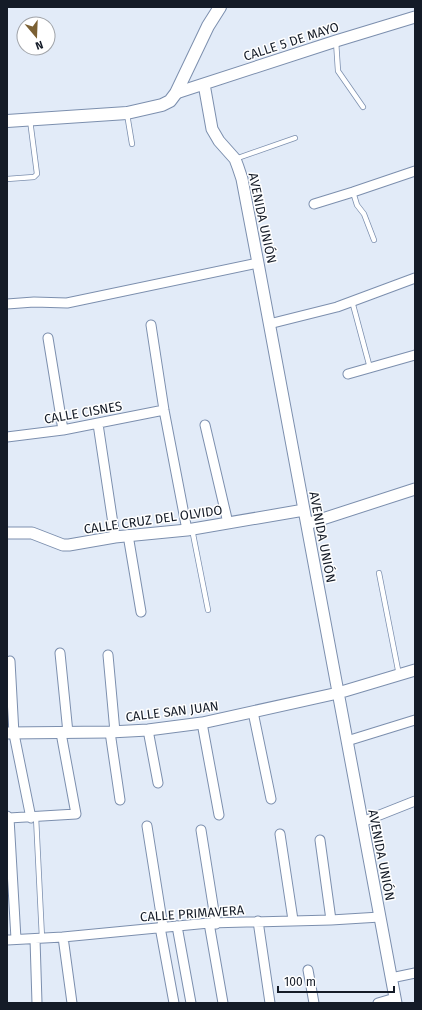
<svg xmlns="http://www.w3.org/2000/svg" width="422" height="1010" font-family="'Fira Sans',sans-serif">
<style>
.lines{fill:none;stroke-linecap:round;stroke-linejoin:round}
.service-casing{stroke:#7c8fae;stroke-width:6}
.minor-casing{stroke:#7c8fae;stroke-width:11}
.tertiary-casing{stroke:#7c8fae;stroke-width:13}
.secondary-casing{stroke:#7c8fae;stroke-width:14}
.service{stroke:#fff;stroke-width:4.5}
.minor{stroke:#fff;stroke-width:9}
.tertiary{stroke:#fff;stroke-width:11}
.secondary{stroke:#fff;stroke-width:12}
.labels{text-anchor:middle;stroke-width:3;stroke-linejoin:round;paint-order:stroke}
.street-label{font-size:13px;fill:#141b27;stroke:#fff}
</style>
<rect width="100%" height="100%" fill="#e2ebf8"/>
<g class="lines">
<g class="service-casing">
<path id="service" d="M336 41 338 71 363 107
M127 114 132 144
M235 159 295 138
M7 179 34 177 37 174 30 120
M353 192 357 205 364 214 374 240
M352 301 370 368
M192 529 208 610
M379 573 399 675
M36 817 42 938"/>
</g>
<g class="minor-casing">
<path id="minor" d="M314 204 353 192 415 171
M7 304 34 302 67 303 258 263
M269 324 337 307 415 278
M151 325 164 410 187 530
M48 338 63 430
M348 374 415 355
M98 424 115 537
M205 425 228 523
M7 437 63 430 164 410
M128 535 141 612
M60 653 68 733
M108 655 115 732
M10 661 14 734 31 818
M253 712 271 799
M202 723 219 815
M148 730 158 783
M110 732 120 800
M347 741 415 720
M7 816 9 818 76 814 61 733
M9 818 16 939
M362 822 415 801
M147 826 163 927
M201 830 216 924
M280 834 293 920
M320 840 331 920
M258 921 270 1003
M209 923 223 1003
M177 926 191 1003
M160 927 174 1003
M63 937 72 1003
M35 939 37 1003
M7 940 63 937 209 923 331 920 380 917
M308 970 314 1003
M391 978 415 973
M378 1003 395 998"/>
</g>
<g class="tertiary-casing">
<path id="tertiary" d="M204 84 212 129 219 141 235 159 238 167 242 179 258 263 396 1003
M176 93 336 41 415 17
M307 524 415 489
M7 533H32L63 545H69L115 537 187 530 304 510
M7 733 110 732 148 730 202 723 338 693 415 670"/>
</g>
<g class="secondary-casing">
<path id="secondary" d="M7 121 127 113 162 105 170 101 176 93 208 26 220 7"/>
</g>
<use href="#service" class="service"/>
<use href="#minor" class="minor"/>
<use href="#tertiary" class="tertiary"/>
<use href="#secondary" class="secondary"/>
</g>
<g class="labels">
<g class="street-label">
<text transform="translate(291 41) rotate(-18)" y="5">CALLE 5 DE MAYO</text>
<text transform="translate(263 218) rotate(78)" y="5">AVENIDA UNIÓN</text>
<text transform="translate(83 412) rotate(-10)" y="5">CALLE CISNES</text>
<text transform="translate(153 519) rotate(-8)" y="5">CALLE CRUZ DEL OLVIDO</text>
<text transform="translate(323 537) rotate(79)" y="5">AVENIDA UNIÓN</text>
<text transform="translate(172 711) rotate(-7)" y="5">CALLE SAN JUAN</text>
<text transform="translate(382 855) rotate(79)" y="5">AVENIDA UNIÓN</text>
<text transform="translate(192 913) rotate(-4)" y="5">CALLE PRIMAVERA</text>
</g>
</g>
<rect width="422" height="1010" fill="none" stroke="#141b27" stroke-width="16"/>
<g transform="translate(36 36) rotate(161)"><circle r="19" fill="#ffffff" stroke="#a1a4a9"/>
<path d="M0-3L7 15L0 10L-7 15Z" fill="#7b6033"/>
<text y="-6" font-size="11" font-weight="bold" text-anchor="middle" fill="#141b27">N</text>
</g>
<path d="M278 986v6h116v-6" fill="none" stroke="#141b27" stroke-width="2"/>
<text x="284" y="986" font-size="12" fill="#141b27" stroke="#ffffff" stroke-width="3" paint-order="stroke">100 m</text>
</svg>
